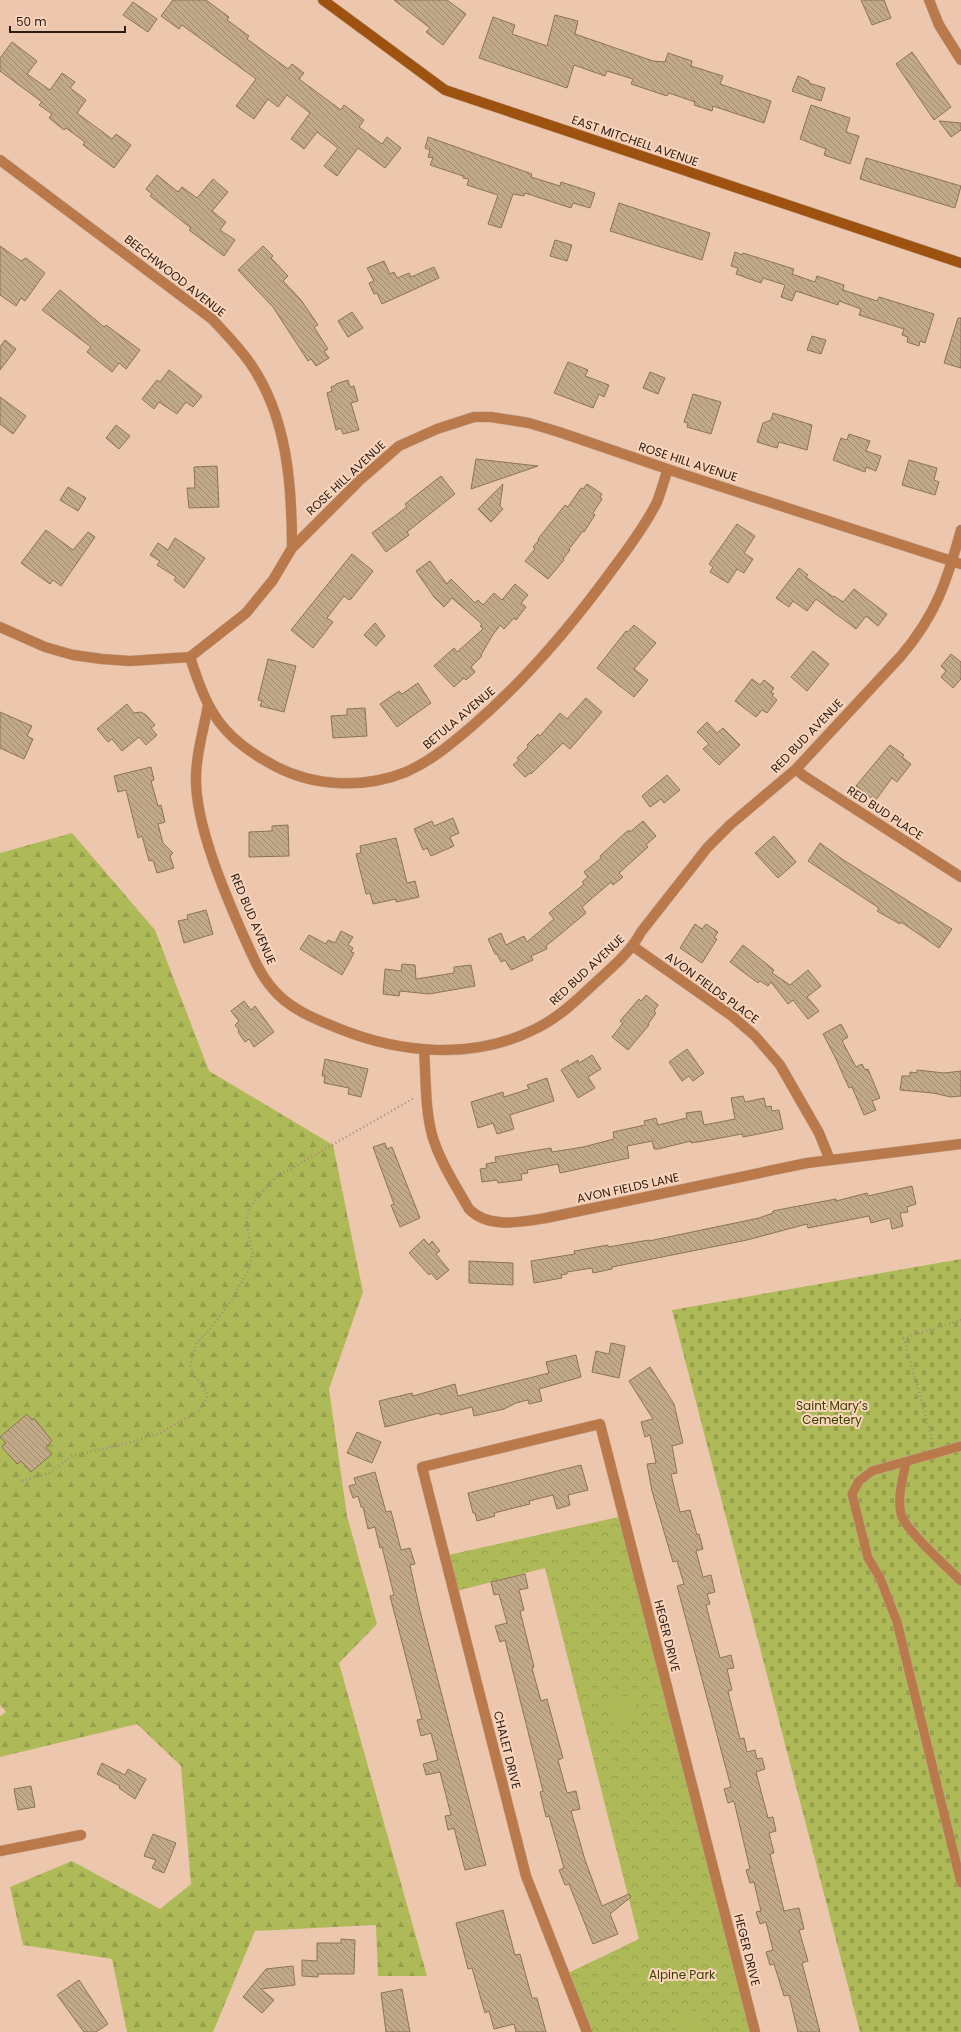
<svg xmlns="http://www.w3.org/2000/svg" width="961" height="2032" font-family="Poppins,sans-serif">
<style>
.forest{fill:url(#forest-firs)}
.cemetery{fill:url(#cemetery-stones)}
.park{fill:url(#park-crowns)}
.pitch{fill:#aeba58}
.building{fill:url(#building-back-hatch);stroke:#8b7454}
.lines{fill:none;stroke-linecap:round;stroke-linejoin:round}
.lane-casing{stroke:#c5a58f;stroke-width:10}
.street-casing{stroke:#c5a58f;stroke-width:11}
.secondary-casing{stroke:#c5a58f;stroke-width:11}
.path{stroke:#a68a77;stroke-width:2.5;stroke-dasharray:1 3;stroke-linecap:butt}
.lane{stroke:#b9794b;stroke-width:9}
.street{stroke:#b9794b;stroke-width:10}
.secondary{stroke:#9d530f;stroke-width:10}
.labels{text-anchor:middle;stroke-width:4;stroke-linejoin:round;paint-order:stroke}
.street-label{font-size:12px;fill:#291c13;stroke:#fad4bb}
.park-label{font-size:12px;fill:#3b4003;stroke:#fad4bb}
</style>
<defs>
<pattern id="forest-firs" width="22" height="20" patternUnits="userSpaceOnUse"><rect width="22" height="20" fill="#aeba58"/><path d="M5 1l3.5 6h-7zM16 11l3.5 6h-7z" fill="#969f4c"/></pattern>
<pattern id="cemetery-stones" width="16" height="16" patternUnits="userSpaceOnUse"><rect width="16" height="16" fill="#aeba58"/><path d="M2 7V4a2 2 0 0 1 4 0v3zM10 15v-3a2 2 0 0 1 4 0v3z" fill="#969f4c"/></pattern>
<pattern id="park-crowns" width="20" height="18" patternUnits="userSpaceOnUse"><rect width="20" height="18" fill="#aeba58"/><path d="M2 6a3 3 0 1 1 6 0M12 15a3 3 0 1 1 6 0" fill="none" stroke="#969f4c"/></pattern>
<pattern id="building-back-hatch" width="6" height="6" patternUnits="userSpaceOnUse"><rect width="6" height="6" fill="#c2aa88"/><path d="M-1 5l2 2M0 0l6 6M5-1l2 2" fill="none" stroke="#9e8a6e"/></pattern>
</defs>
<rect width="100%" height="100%" fill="#ecc7ae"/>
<path class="forest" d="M72 833 155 930 209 1071 333 1145 363 1292 329 1389 347 1516 377 1624 339 1663 427 1976H378L376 1925 255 1931 213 2032H127L112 1959 23 1945 10 1887 72 1861 160 1909 191 1884 181 1766 137 1724 0 1757V1716L6 1712 0 1705V853Z"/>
<path class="cemetery" d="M961 1259V2032H860L672 1310Z"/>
<path class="park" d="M623 1516 755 2032H587L564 1975 639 1939 545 1568 453 1592 444 1556Z"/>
<path class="pitch" d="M634 1694 640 1720 614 1727 607 1701Z
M701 2010 704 2032H677L675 2014Z"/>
<path class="building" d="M173 0H206L229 17 227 20 249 36 247 39 288 69 292 64 304 73 299 79 341 110 344 105 364 120 359 127 382 144 387 137 401 148 385 168 358 148 337 176 324 166 338 148 317 132 304 149 291 139 310 113 287 95 278 107 268 99 254 119 236 106 256 79 182 25 179 29 161 16Z
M394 0H447L466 14 443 45 426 32 430 28Z
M861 0H884L891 18 872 25Z
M133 2 157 19 148 32 123 15Z
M555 15 578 21 575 34 653 61 665 62 668 53 692 61 691 66 723 76 720 84 771 101 764 123 713 106 712 111 694 105 695 102 669 93 667 96 631 84 633 79 607 71 605 76 574 65 567 88 479 58 493 17 515 25 512 34 547 46Z
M12 42 37 61 27 74 50 90 62 73 75 82 70 88 86 100 77 113 112 139 116 134 131 145 114 168 83 145 85 142 66 128 64 130 49 118 52 114 39 105 42 102 0 71V58Z
M912 52 951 107 934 120 896 64Z
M798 76 809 81V83L825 88 821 101 792 91Z
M811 105 850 118 846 132 859 136 850 164 824 155 826 149 800 139Z
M939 121 961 123V130L951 137Z
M428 137 532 174 531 177 560 186 561 182 595 193 590 208 573 203 571 208 525 193 524 196 513 194 501 228 488 224 498 195 467 185 469 179 463 178V176L430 165 433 158 428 157 430 150 425 148Z
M866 158 961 186 955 208 860 179Z
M157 175 178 192 182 187 197 198 213 179 228 192 212 211 226 222 220 230 235 240 224 256 189 230 191 228 150 196 152 194 146 189Z
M619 203 710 233 702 260 610 231Z
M555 240 572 245 567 261 550 256Z
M0 246 21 261 26 258 45 273 25 301 21 298 16 306 0 295Z
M263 246 273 256 271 258 288 276 283 281 301 300 318 325 314 327 328 349 324 351 329 358 316 366 311 359 308 361 273 307 238 270Z
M735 252 742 255 743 253 794 269 792 274 815 282 817 276 844 285 843 290 877 301 879 297 934 314 925 343 920 341 919 346 907 342 908 337 902 335 904 329 859 315 861 309 839 301 838 305 796 291 792 301 781 297 785 285 763 278 761 283 736 274 738 268 731 266Z
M384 261 390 274 394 272 397 278 409 273 411 277 434 267 439 278 382 304 377 293 374 294 369 283 374 281 367 268Z
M60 290 104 327 106 325 140 350 126 369 119 363 112 372 87 352 91 347 42 310Z
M352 312 363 328 348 337 338 321Z
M958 318H961V368L944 363Z
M812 336 826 340 821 354 807 350Z
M5 340 16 349 0 370V347Z
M568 362 588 370 585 376 609 385 604 397 599 394 593 408 554 393Z
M169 370 202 396 193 407 186 402 177 414 159 402 154 409 142 399 157 380 160 382Z
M650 372 665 378 658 394 643 388Z
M348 380 350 387 354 386 358 401 351 403 359 430 343 434 341 428 336 430 327 393 332 391 331 387 336 385V384Z
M693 394 721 402 711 434 687 427 688 423 684 422Z
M0 397 26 416 13 434 0 424Z
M773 413 812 425 807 450 779 442 777 448 757 442 763 423 771 420Z
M116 425 130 436 119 449 106 438Z
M849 434 870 441 866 451 881 456 876 471 866 467 865 472 833 460 841 438 847 440Z
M476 459 538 466 471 489Z
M909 460 937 468 934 480 939 482 935 495 902 485Z
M217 466 219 507 189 508 187 488H195L194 467Z
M441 476 455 494 407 532 409 535 386 552 372 533 407 507 405 504Z
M503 484 500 506 503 509 491 522 478 509Z
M587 484 602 494 600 497 602 499 593 513 595 515 584 532 583 531 569 549 570 550 563 559 564 560 548 579 525 561 535 549 533 547 539 540 538 539 565 505 568 507 581 488 583 489Z
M68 487 86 498 78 511 60 500Z
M737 524 755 536 744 553 753 559 744 573 737 569 728 583 710 572 713 567 709 564Z
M46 530 73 550 88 532 95 537 61 586 53 580 50 584 21 563Z
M175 538 205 558 184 588 174 580 176 577 157 565 160 561 150 555 158 543 168 550Z
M352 554 373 571 351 599 349 600 344 596 327 618 333 622 313 648 291 630Z
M430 561 447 584 451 579 475 603 478 600 483 605 494 593 502 600 515 584 528 595 521 603 526 607 516 620 514 618 504 629 500 625 492 636 481 655 482 656 471 667 475 672 466 680 464 678 454 687 434 666 454 648 457 652 483 629 480 626 482 624 452 598 444 607 434 597 416 571Z
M799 568 808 575 806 577 833 597 834 596 843 602 854 589 887 614 878 626 866 616 856 629 816 599 807 611 793 601 789 607 776 598Z
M375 623 385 636 376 646 364 635Z
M634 625 656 643 634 669 648 680 634 697 597 668 626 631 628 632Z
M813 651 829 664 807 691 791 677Z
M951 654 961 662V679L953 688 941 677 946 671 941 666Z
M268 659 296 666 284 712 260 706 262 701 258 700Z
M752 679 760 685 764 680 774 688 771 692 774 694 772 696 777 700 767 713 762 710 756 717 735 701Z
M418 683 431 703 397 727 380 704 399 691 402 694Z
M586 698 602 712 570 749 563 743 531 774 530 773 525 777 513 765 519 760 517 758 528 747 527 745 538 734 540 736 560 713 567 719Z
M127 704 134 713 141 712 146 715 155 725 151 728 157 735 146 745 139 737 122 751 112 739 108 742 97 729Z
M365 708 367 736 333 738 331 716 347 715V709Z
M0 712 32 726 27 736 33 739 24 759 0 748Z
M707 722 717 733 723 728 740 745 719 765 703 749 709 744 697 732Z
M890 745 904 755 902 757 911 764 897 782 892 778 875 801 856 786Z
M151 767 154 780 151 781 158 806 161 805 165 822 158 824 163 843 173 853 170 856 174 868 157 873 153 860 149 861 142 836 138 838 126 790 118 792 114 776Z
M667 775 680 790 664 803 661 799 650 807 642 796Z
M453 818 459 833 450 837 454 846 431 856 427 848 423 850 414 829 432 821 434 826Z
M643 821 656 836 646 845 648 847 619 873 623 877 613 885 611 882 582 907 586 913 546 946 547 949 531 956 533 960 511 970 505 960 501 962 497 954H495L488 939 501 933 506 945 524 936 527 942 554 919 549 913 584 884 582 882 588 877 584 872 601 858 600 856 625 833 629 830 630 832Z
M288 825 289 856 249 857V832L272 831V826Z
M774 836 796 862 778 878 755 853Z
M396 838 407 883 415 881 419 897 396 902V899L373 904 370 893 366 894 356 854 361 853 360 846Z
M820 843 842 859 952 929 939 948 901 922 900 924 877 911 879 908 808 861Z
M206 910 213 934 184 943 178 921 188 919 187 915Z
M695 924 702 929 706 924 718 932 714 938 717 939 702 963 680 948Z
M341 931 353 937 348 945 353 948 351 952 354 953 342 975 300 949 309 935 326 944 328 940 335 943Z
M743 945 774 970 772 973 790 985 808 970 821 986 807 997 819 1011 808 1019 793 1000 788 1004 771 982 768 986 760 981 758 983 730 962Z
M402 964 415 965 416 979 454 973V967L471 965 475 986 429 994 400 991 399 996 383 994 385 969 401 971Z
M646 995 658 1005 654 1011 656 1013 648 1024 649 1025 628 1050 612 1037 623 1023 620 1021 639 999 641 1001Z
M244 1001 251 1010 255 1006 274 1032 254 1047 249 1039 245 1042 238 1032 239 1030 235 1025 239 1021 231 1011Z
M841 1024 848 1037 842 1041 856 1067 862 1064 865 1070 868 1069 880 1098 872 1101 876 1110 864 1115 852 1087 849 1088 835 1057 823 1034Z
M687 1049 704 1073 693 1081 689 1076 682 1081 669 1062Z
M592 1055 601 1069 588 1077 595 1088 578 1098 561 1070 578 1060 579 1063Z
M325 1059 368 1069 361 1097 348 1094 349 1088 324 1083 325 1076H322Z
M917 1070 944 1073 961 1071V1096L951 1097 933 1093 900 1090 902 1076H910V1072L917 1073Z
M547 1078 554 1101 510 1115 514 1129 497 1134 493 1123 478 1128 471 1102 503 1092 504 1097 529 1089 527 1085Z
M743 1096 745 1102 764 1098 766 1107 771 1106 772 1111 779 1110 783 1129 743 1137 742 1134 704 1141 691 1143V1141L658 1149H654L652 1141 627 1146 629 1158 560 1173 558 1164 527 1170 528 1173 521 1174 522 1180 498 1183 497 1180 482 1182 480 1169 487 1168 486 1164 496 1162 495 1157 551 1148 552 1152 583 1147 614 1139 613 1132 645 1125 644 1121 656 1118 658 1125 687 1118 686 1113 701 1111 704 1125 735 1119 731 1098Z
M385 1143 387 1149 392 1147 420 1218 400 1227 391 1205 394 1204 373 1147Z
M912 1186 916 1204 907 1207 908 1212 900 1213 903 1226 892 1229 890 1218 871 1223 869 1216 808 1228 807 1224 747 1240 612 1267V1269L593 1273 592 1268 567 1272V1274L561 1275 562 1278 534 1283 531 1261 575 1254 574 1251 608 1245V1247L649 1240V1241L759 1218 773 1213V1211L788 1208 836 1199V1201L867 1193 868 1196Z
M424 1239 429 1245 432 1241 440 1251 436 1254 449 1270 437 1280 431 1273 429 1275 409 1253Z
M469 1261 513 1263V1285L469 1283Z
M611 1343 625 1346 619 1378 592 1372 596 1351 609 1354Z
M576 1355 581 1377 539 1389 542 1401 529 1404 528 1400 516 1403 504 1409 474 1416 472 1407 440 1415 439 1413 385 1427 379 1401 412 1393 413 1396 455 1384 458 1396 549 1373 546 1362Z
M650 1367 674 1404 683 1443 672 1446 677 1473 671 1474 680 1512 690 1510 697 1535 699 1534 703 1549 696 1551 703 1577 711 1575 715 1592 707 1594 710 1604 706 1605 720 1658 731 1655 734 1668 727 1669 732 1690 728 1691 740 1739 744 1738 747 1752 755 1750 757 1759 762 1758 765 1769 756 1772 768 1818 773 1817 776 1831 769 1833 774 1853 770 1854 784 1911 799 1908 804 1929 799 1930 808 1961 802 1963 820 2032H798L789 1995 784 1996 774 1964 770 1965 766 1952 773 1950 766 1922 760 1924 756 1912 761 1911 757 1895 754 1882 750 1883 746 1870 750 1869 734 1801 728 1803 724 1789 731 1787 677 1586 684 1584 677 1561 673 1562 652 1491 647 1464 656 1463 650 1435 645 1437 641 1422 653 1419 629 1381Z
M27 1414 32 1420 34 1418 52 1441 46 1447 52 1454 31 1472 21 1461 17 1464 2 1447 6 1443 0 1437Z
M357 1432 381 1442 372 1463 347 1453Z
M581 1465 588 1490 568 1495 570 1505 557 1509 553 1495 529 1501 530 1504 494 1513 495 1516 477 1521 475 1513H473L468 1493Z
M375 1472 386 1512 391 1511 401 1550 410 1548 415 1564 410 1565 420 1611 486 1865 465 1870 454 1828 448 1830 445 1816 451 1815 440 1772 426 1775 423 1764 438 1760 431 1733 421 1736 417 1720 422 1719 390 1596 394 1595 382 1547 380 1548 375 1527 368 1529 363 1507H361L358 1496 353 1498 349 1486 356 1484 354 1478Z
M525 1574 528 1588 519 1590 524 1610 520 1611 534 1667 532 1668 541 1701 547 1699 548 1703 563 1758 558 1760 567 1793 576 1791 580 1809 571 1811 585 1860 602 1906 629 1894 631 1897 610 1914 618 1934 593 1944 569 1884 565 1885 559 1870 564 1868 549 1816 546 1817 540 1792 543 1791 505 1640 500 1642 495 1626 507 1623 499 1594 494 1595 491 1582Z
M102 1763 125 1775 128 1769 146 1779 135 1799 119 1788 120 1786 97 1774Z
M31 1786 35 1807 18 1810 14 1789Z
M153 1834 176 1843 164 1873 152 1868 156 1860 144 1856Z
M503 1910 515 1955 520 1954 532 1998H537L546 2032H516L514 2024 494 2029 489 2011 485 2013 472 1968 468 1969 456 1923Z
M341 1939 355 1940 354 1974H318V1977L302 1976V1960L317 1961V1943H341Z
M293 1966 295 1985 261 1989 274 2000 262 2013 243 1997 266 1969Z
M79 1980 108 2024 96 2032H84L57 1995Z
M402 1989 410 2032H386L381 1993Z"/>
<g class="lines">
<g class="lane-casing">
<path id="lane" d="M961 1446 872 1471 859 1481 852 1494 868 1558 880 1578 897 1622 961 1883
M906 1462C903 1478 897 1497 901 1514 906 1531 947 1567 961 1581"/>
</g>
<g class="street-casing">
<path id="street" d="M929 0 939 25 961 60
M0 160 212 319C225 333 239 347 250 363 287 416 292 484 292 548
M0 627 45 647 73 655 102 659 130 661 190 657 246 613 273 580 292 548 360 480 399 446 437 429 474 417H491L529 423 559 432 682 474 961 564
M190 657C208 713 221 737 273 765 313 787 364 789 406 772 431 761 451 744 471 727 526 680 573 624 615 566 630 546 646 524 657 502 661 492 664 480 668 469
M208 705C204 729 196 753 196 777 195 824 225 894 244 937 252 954 259 973 272 988 289 1009 315 1019 340 1029 400 1053 471 1060 531 1031 556 1020 576 1001 595 983 612 967 630 953 641 932L707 848 731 824 796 769 901 656C936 615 947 581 961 530
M796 769 804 776 961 877
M634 947 732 1016 755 1036 780 1065 819 1133 830 1160
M424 1050C426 1078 425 1108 432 1135 440 1162 456 1186 469 1209 488 1229 522 1222 546 1218L807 1163 961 1144
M0 1851 81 1835
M587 2032 526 1876 422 1467 600 1424 755 2032"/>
</g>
<g class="secondary-casing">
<path id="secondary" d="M323 0 445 90 961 263"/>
</g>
<path class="path" d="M933 1443 904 1338 961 1320
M22 1481 49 1473 72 1456 129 1443 160 1433 198 1411 207 1398 206 1390 194 1376 190 1366 196 1344 210 1329 231 1301 248 1271 253 1253 246 1224 249 1208 276 1177 414 1098"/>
<use href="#lane" class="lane"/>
<use href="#street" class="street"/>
<use href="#secondary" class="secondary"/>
</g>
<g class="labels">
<g class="street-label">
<text transform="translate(635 141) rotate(19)" y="4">EAST MITCHELL AVENUE</text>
<text transform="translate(175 276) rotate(38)" y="4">BEECHWOOD AVENUE</text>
<text transform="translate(688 462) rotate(18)" y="4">ROSE HILL AVENUE</text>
<text transform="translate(346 478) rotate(-43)" y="4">ROSE HILL AVENUE</text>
<text transform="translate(459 718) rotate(-40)" y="4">BETULA AVENUE</text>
<text transform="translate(807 736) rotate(-46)" y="4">RED BUD AVENUE</text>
<text transform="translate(885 813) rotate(33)" y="4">RED BUD PLACE</text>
<text transform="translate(253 919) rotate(67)" y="4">RED BUD AVENUE</text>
<text transform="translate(587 970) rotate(-43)" y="4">RED BUD AVENUE</text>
<text transform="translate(712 988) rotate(36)" y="4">AVON FIELDS PLACE</text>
<text transform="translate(628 1188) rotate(-12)" y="4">AVON FIELDS LANE</text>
<text transform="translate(667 1636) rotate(76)" y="4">HEGER DRIVE</text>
<text transform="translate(507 1750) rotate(76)" y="4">CHALET DRIVE</text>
<text transform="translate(747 1950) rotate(76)" y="4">HEGER DRIVE</text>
</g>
<g class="park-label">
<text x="832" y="1410">Saint Mary’s<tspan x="832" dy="14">Cemetery</tspan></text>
<text x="682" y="1979">Alpine Park</text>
</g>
</g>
<path d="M10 26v6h115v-6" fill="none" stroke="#291c13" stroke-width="2"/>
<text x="16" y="26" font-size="12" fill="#291c13" stroke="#fad4bb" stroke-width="3" paint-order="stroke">50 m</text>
</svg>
